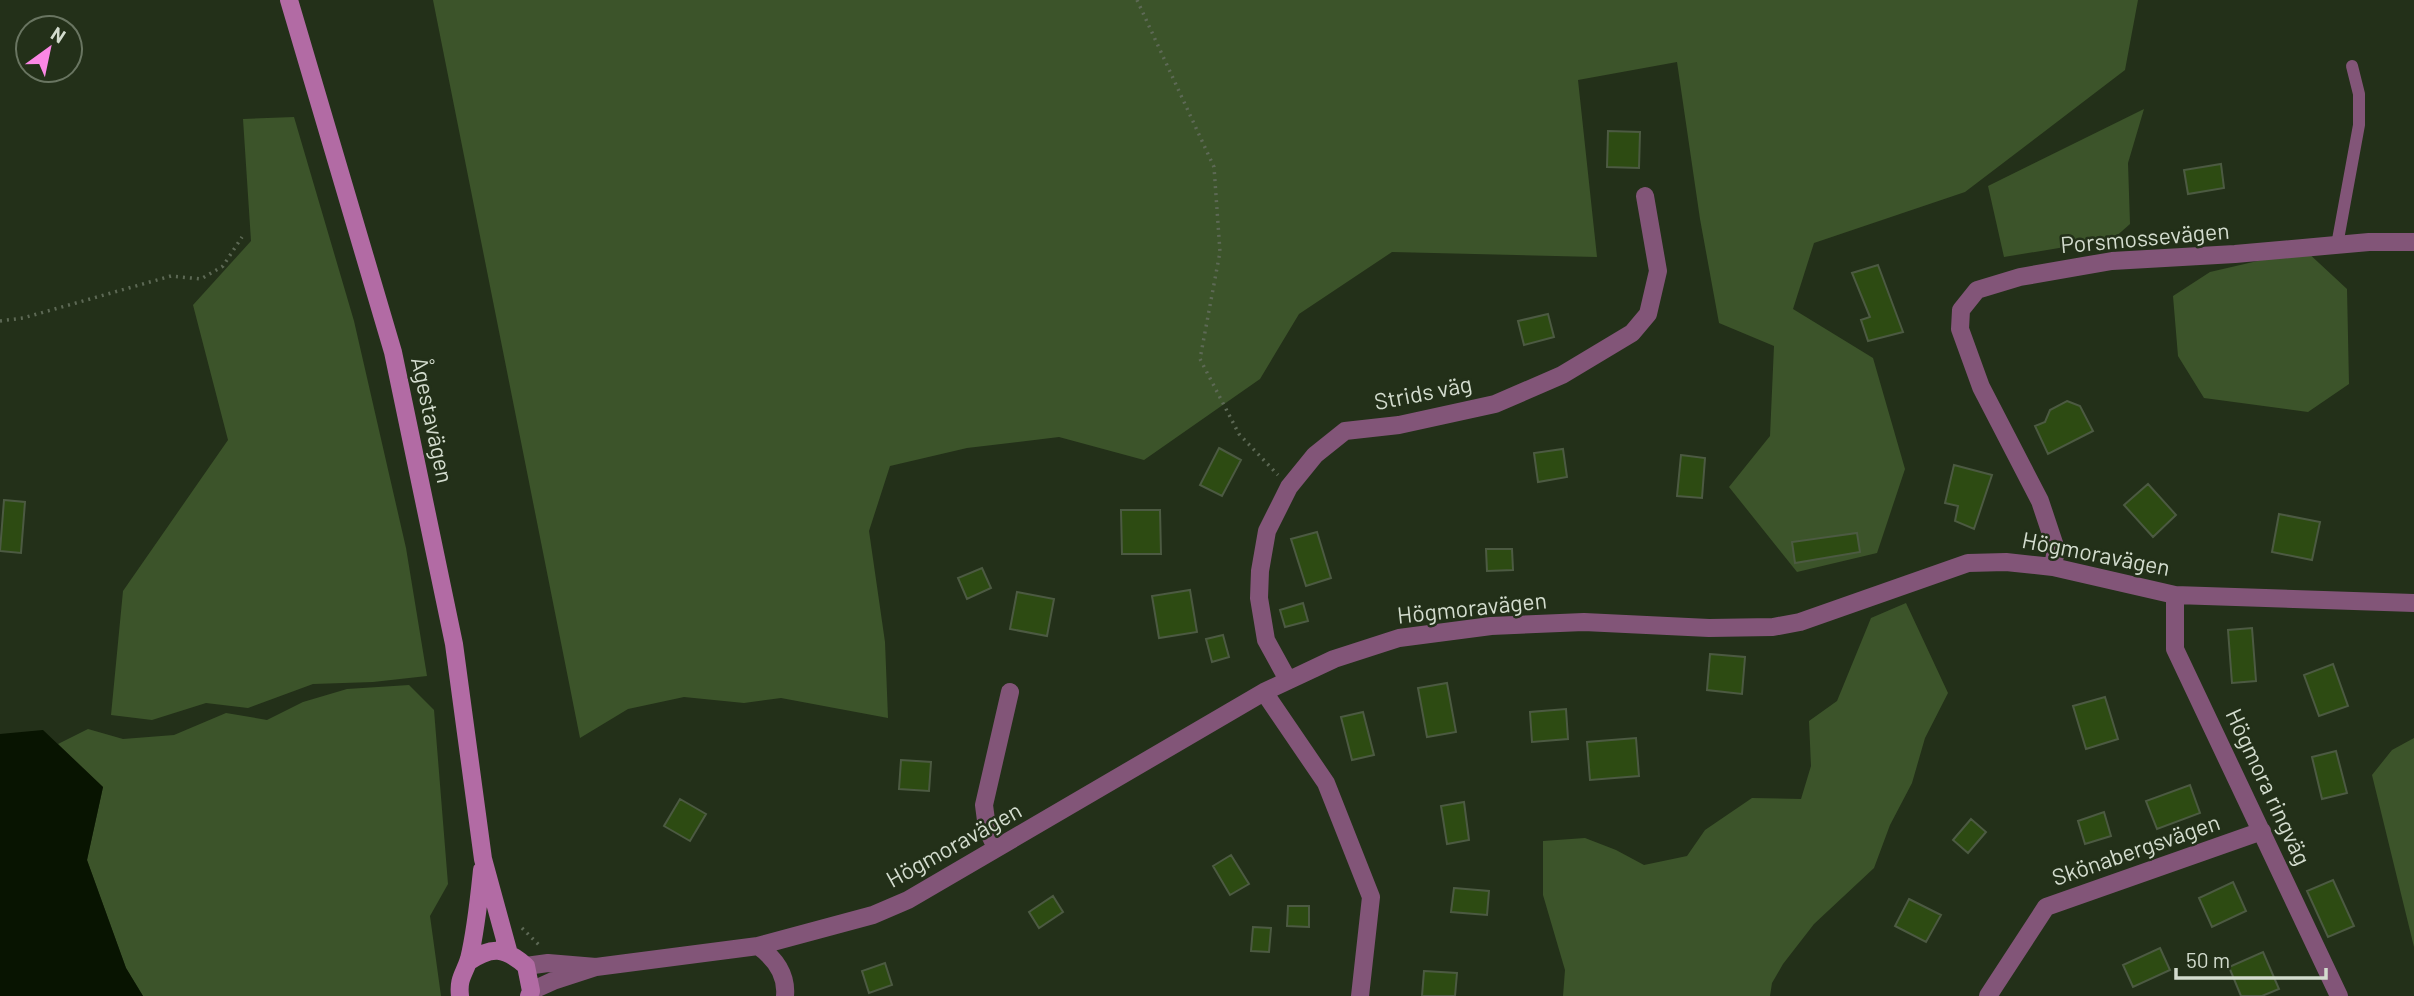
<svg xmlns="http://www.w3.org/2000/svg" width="2414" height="996" font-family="Barlow,sans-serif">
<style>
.green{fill:#3c542a}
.water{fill:#081401}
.building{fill:#2d4b12;stroke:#4c5a42;stroke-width:2}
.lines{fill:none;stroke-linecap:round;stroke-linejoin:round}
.path{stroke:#5d6955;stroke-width:3.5;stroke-dasharray:2 5;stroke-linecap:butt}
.lane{stroke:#825578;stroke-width:12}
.street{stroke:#825578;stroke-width:18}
.secondary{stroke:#b26ba4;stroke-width:18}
.labels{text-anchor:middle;stroke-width:5;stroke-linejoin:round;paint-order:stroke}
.street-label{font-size:23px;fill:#d3dcce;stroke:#233019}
</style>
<rect width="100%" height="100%" fill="#233019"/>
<path class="green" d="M433 0H2138L2125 70 1965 192 1814 243 1793 309 1873 358 1905 469 1877 553 1797 572 1729 487 1770 436 1774 346 1719 323 1700 219 1677 62 1578 80 1597 257 1392 252 1299 314 1260 379 1144 460 1059 437 967 448 890 466 869 531 885 642 888 718 781 698 744 703 684 697 628 709 580 738Z
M2144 109 2128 163 2130 224 2113 239 2004 257 1988 186Z
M294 117 354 321 406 548 427 676 373 682 313 684 248 708 206 703 152 720 111 715 123 591 228 440 193 305 251 241 243 119Z
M2305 250 2347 289 2349 384 2308 412 2204 398 2178 356 2173 296 2210 272Z
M1906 603 1948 693 1925 738 1912 783 1890 825 1874 868 1814 924 1783 964 1772 983 1770 996H1563L1565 970 1543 895V841L1585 838 1616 850 1644 865 1687 856 1705 830 1752 798 1801 799 1811 766 1809 721 1837 701 1871 618Z
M409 685 434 710 448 884 430 916 441 996H143L126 968 87 860 103 787 58 744 88 729 123 739 174 735 226 713 267 720 303 702 347 689Z
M2414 738V947L2372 775 2392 750Z"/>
<path class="water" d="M43 730 103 787 87 860 126 968 143 996H0V734Z"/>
<path class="building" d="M1608 131 1640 132 1639 168 1607 167Z
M2221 164 2224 188 2188 194 2184 170Z
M1878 265 1903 332 1868 341 1861 320 1870 317 1852 273Z
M1548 314 1554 337 1524 345 1518 321Z
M2067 401 2080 406 2093 431 2048 454 2035 426 2045 422 2050 410Z
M1219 448 1241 460 1222 496 1200 485Z
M1563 449 1567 477 1538 482 1534 453Z
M1681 455 1705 458 1702 498 1677 496Z
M1954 465 1992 475 1974 529 1955 521 1958 506 1945 503Z
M2148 484 2176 515 2153 537 2124 505Z
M4 500 25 502 21 553 0 551Z
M1121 510H1160L1161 554H1122Z
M2279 514 2320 522 2312 560 2272 552Z
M1317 532 1331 578 1306 586 1291 539Z
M1857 533 1860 552 1795 563 1792 542Z
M1486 549H1512L1513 570 1487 571Z
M982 568 991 588 967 599 958 578Z
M1190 590 1197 632 1159 638 1152 596Z
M1017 592 1054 599 1047 636 1010 629Z
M1303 603 1308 621 1285 627 1280 610Z
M2252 628 2256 681 2232 683 2228 630Z
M1223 635 1229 657 1212 662 1206 639Z
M1710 654 1745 657 1742 694 1707 690Z
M2333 664 2348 706 2319 716 2304 675Z
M1447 683 1456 732 1427 737 1418 688Z
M2105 697 2118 739 2086 749 2073 706Z
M1566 709 1568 739 1532 742 1530 712Z
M1363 712 1374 755 1352 760 1341 717Z
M1636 738 1639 776 1590 780 1587 742Z
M2336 751 2347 793 2322 799 2312 757Z
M901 760 931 762 929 791 899 789Z
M2190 785 2200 813 2157 829 2146 801Z
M680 799 706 814 690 841 664 826Z
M1464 802 1469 840 1447 844 1441 806Z
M2104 812 2111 836 2085 844 2078 821Z
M1971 819 1986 832 1968 853 1953 840Z
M1231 855 1249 884 1230 895 1213 866Z
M2333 880 2354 926 2328 937 2307 891Z
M2233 882 2246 911 2212 927 2199 898Z
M1454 888 1489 891 1487 915 1451 912Z
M1053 896 1063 912 1039 928 1029 912Z
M1909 899 1941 915 1926 942 1895 926Z
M1288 906H1309V927L1287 926Z
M1253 927 1271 928 1269 952 1251 951Z
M2160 948 2170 970 2133 987 2123 965Z
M2263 952 2279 989 2262 996H2241L2229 967Z
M885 963 892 985 869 993 862 971Z
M1424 971 1457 973 1455 996H1422Z"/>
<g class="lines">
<path class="path" d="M1137 0 1214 167 1220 252 1200 359 1239 434 1278 475
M0 321 23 318 171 276 201 279 223 266 242 237
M522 928 539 945"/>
<path class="lane" d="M2337 245 2359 125V94L2352 66"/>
<path class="street" d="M2053 567 2056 549 2040 501 1981 387 1960 329 1961 310 1977 290 2020 277 2112 261 2235 254 2369 242H2414
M2175 595V649L2339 996
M1288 680 1266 640 1259 598 1260 571 1267 531 1289 487 1315 455 1345 431 1399 425 1495 404 1562 375 1632 333 1648 314 1658 271 1645 196
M1264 692 1326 783 1371 897 1360 996
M996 848 987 828 984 805 1010 692
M758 946C775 958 787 975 785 996
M526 966 548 963 596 967 553 981 531 991
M596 967 758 946 873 915 908 900 1264 692 1334 659 1399 638 1491 626 1584 622 1709 628 1773 627 1800 622 1968 563 2006 562 2053 567 2175 595 2414 603
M1988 996 2046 907 2262 831"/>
<path class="secondary" d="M289 0 393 352 454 644 483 859 509 954
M468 962C492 946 504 947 526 966L531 991 529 996
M460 996C458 978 464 975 469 959 476 930 479 899 482 870"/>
</g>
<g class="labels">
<g class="street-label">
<text transform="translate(2145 238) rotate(-5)" y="8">Porsmossevägen</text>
<text transform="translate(1423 393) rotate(-11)" y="8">Strids väg</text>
<text transform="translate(432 420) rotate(78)" y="8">Ågestavägen</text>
<text transform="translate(2096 554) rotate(11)" y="8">Högmoravägen</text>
<text transform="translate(1472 608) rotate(-6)" y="8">Högmoravägen</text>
<text transform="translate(2268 787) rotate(65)" y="8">Högmora ringväg</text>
<text transform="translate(954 845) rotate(-29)" y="8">Högmoravägen</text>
<text transform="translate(2136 850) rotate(-19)" y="8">Skönabergsvägen</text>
</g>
</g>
<g transform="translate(49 49) rotate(33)"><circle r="33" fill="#233019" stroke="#697561" stroke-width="2"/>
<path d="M0-5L12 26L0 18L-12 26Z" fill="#fb87e5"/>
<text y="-10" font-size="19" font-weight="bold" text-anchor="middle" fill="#d3dcce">N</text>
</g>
<path d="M2176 968v10h150v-10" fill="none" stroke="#d3dcce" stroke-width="3.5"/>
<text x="2186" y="968" font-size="21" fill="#d3dcce" stroke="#233019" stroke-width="5" paint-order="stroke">50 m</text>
</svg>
